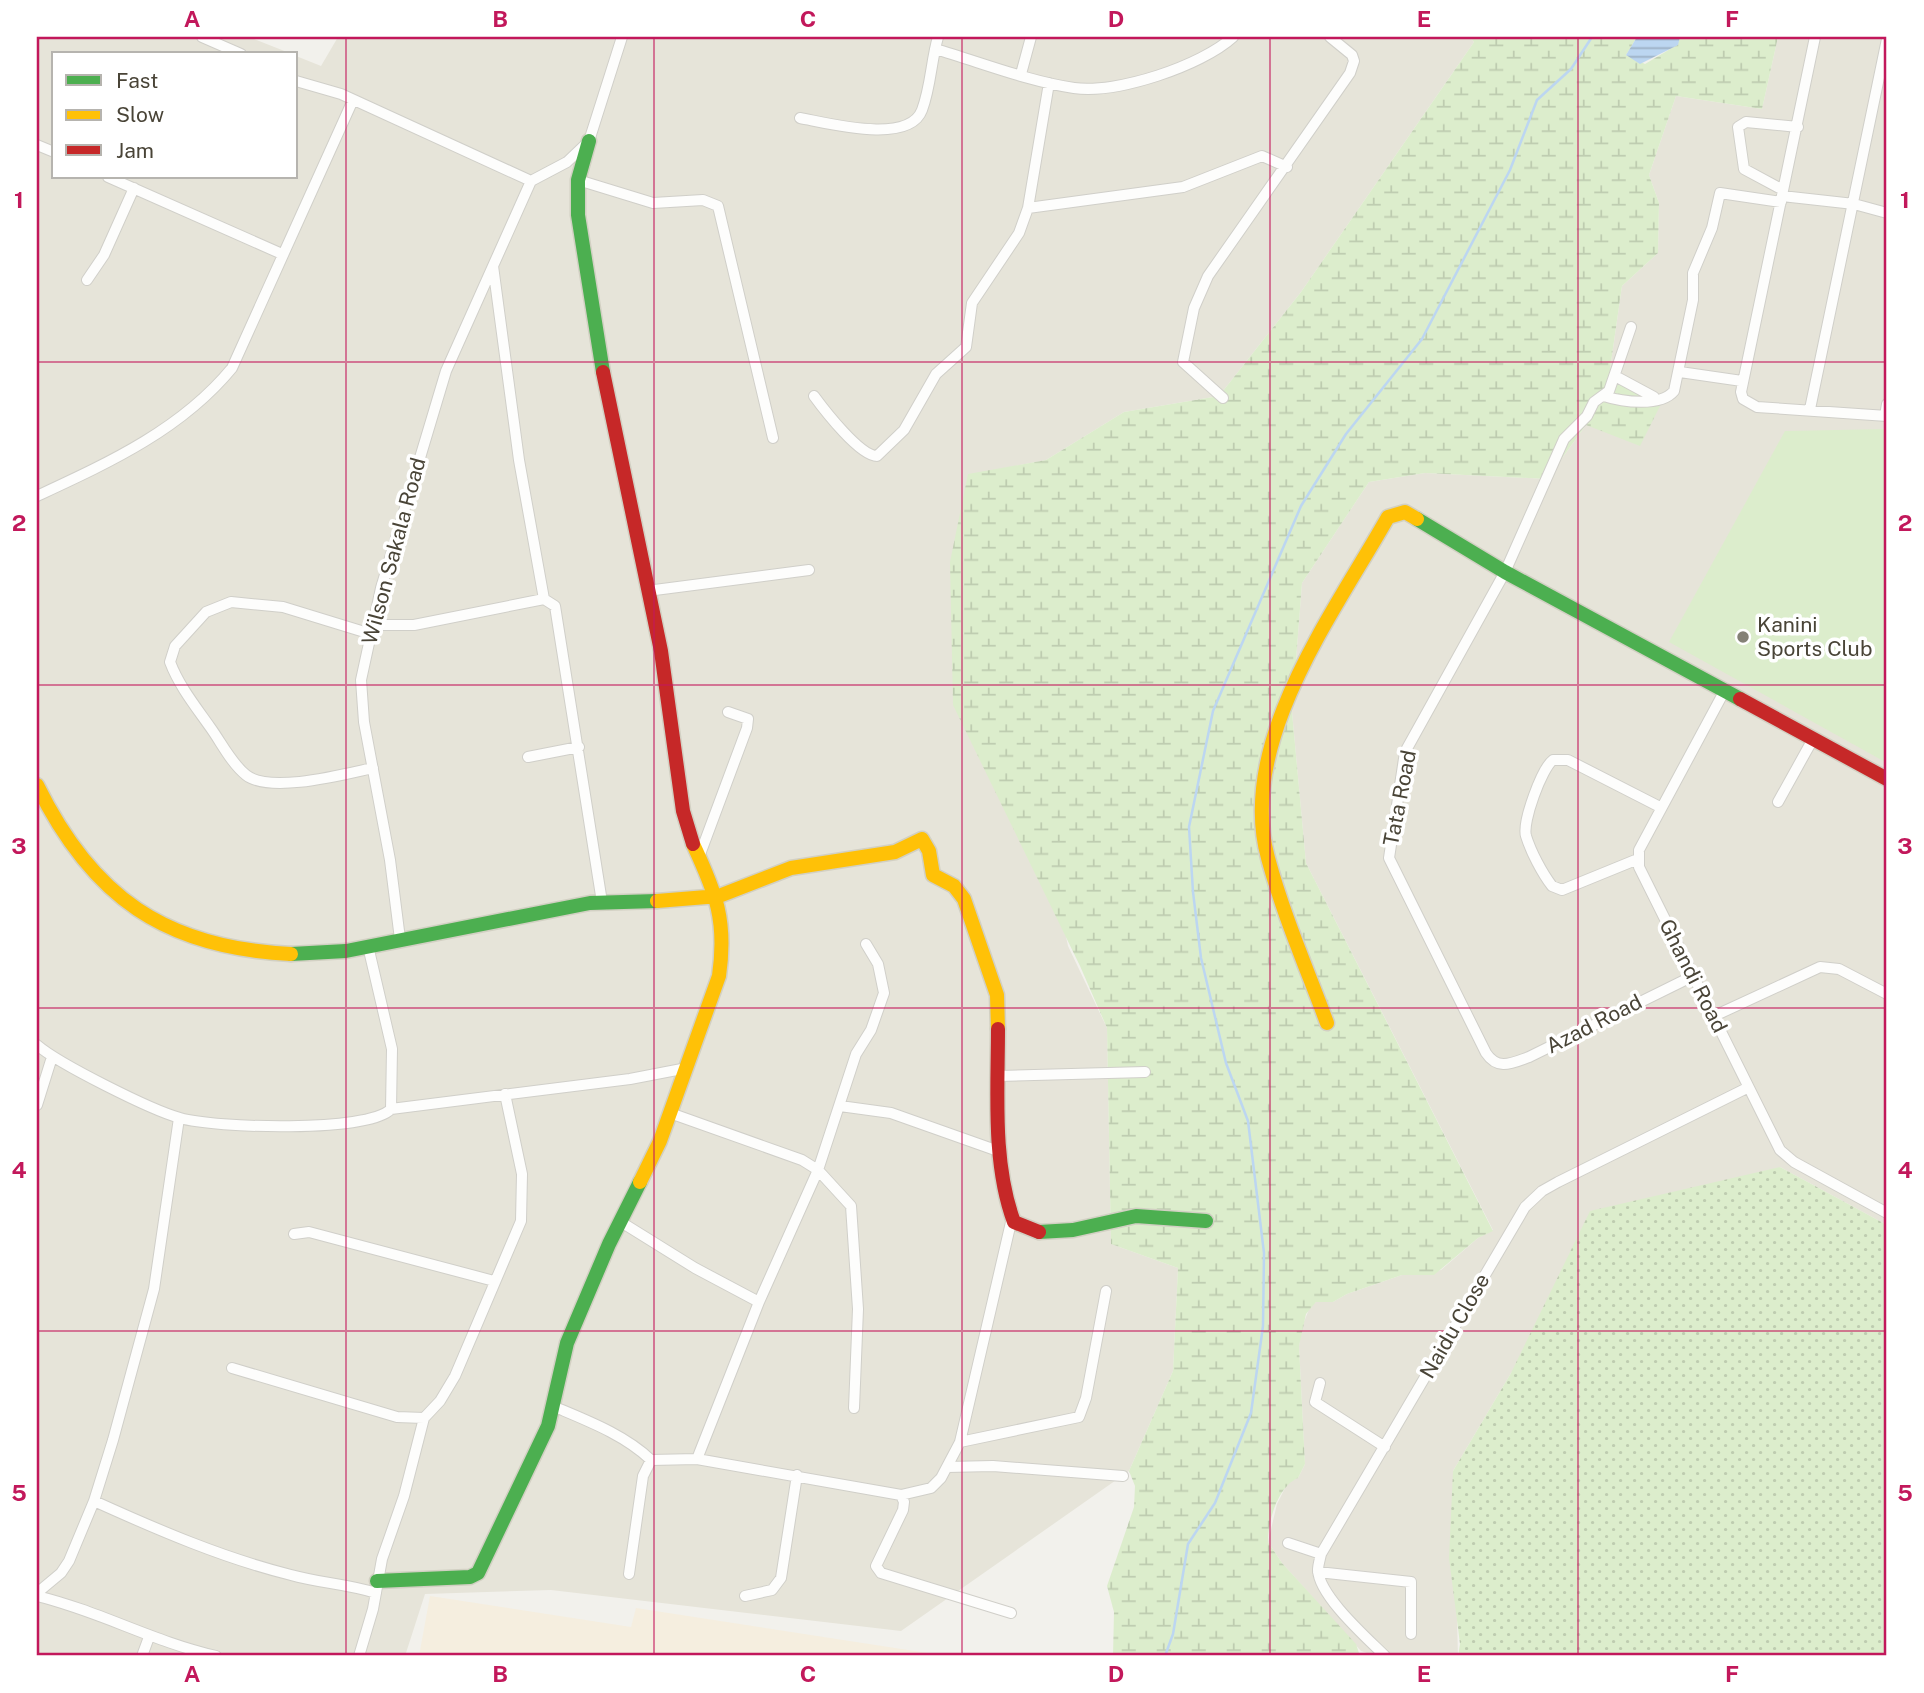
<svg xmlns="http://www.w3.org/2000/svg" width="1924" height="1693" font-family="'Public Sans',sans-serif">
<style>
.residential{fill:#e6e4d9}
.commercial{fill:#f5eedf}
.green{fill:url(#green-dots)}
.wetland{fill:url(#wetland-marsh)}
.pitch{fill:#dcedcc}
.water{fill:url(#water-rules)}
.lines{fill:none;stroke-linecap:round;stroke-linejoin:round}
.stream{stroke:#bcd6f1;stroke-width:2.5}
.street-casing{stroke:#d0cfc9;stroke-width:12}
.fast-casing{stroke:#d2d0c3;stroke-width:17}
.slow-casing{stroke:#d2d0c3;stroke-width:17}
.jam-casing{stroke:#d2d0c3;stroke-width:17}
.street{stroke:#fdfdfc;stroke-width:10}
.fast{stroke:#4caf50;stroke-width:14}
.slow{stroke:#ffc107;stroke-width:14}
.jam{stroke:#c62828;stroke-width:14}
.grid{fill:none;stroke:#c2185b;stroke-width:2;stroke-opacity:0.55}
.poi-dot{fill:#848176;stroke:#fff;stroke-width:2.5}
.labels{text-anchor:middle;stroke-width:7;stroke-linejoin:round;paint-order:stroke}
.street-label{font-size:21px;fill:#494437;stroke:#fff}
.poi-label{font-size:21px;fill:#494437;stroke:#fff;text-anchor:start}
.neatline{fill:none;stroke:#c2185b;stroke-width:2.5}
.grid-label{font-size:23px;text-anchor:middle;font-weight:bold;fill:#c2185b}
</style>
<defs>
<pattern id="green-dots" width="8" height="8" patternUnits="userSpaceOnUse" patternTransform="scale(1.75)"><rect width="8" height="8" fill="#dcedcc"/><path d="M2 2h.1M6 6h.1" fill="none" stroke="#beccb0" stroke-width="1.8" stroke-linecap="round"/></pattern>
<pattern id="wetland-marsh" width="20" height="14" patternUnits="userSpaceOnUse" patternTransform="scale(1.75)"><rect width="20" height="14" fill="#dcedcc"/><path d="M1 5h8M5 5V1M11 12h8M15 12V8" fill="none" stroke="#beccb0"/></pattern>
<pattern id="water-rules" width="6" height="5" patternUnits="userSpaceOnUse" patternTransform="scale(1.75)"><rect width="6" height="5" fill="#bcd6f1"/><path d="M0 2.5h6" fill="none" stroke="#9bafc4"/></pattern>
</defs>
<rect width="100%" height="100%" fill="#f2f1ec"/>
<path class="residential" d="M37 37H249L292 54H54V177H296V56L321 66 338 37H1470L1474 42 1301 292 1219 396 1124 412 1046 460 968 475 1068 946 1107 1028 1111 1244 1178 1268 1173 1371 1129 1471 901 1631 551 1590 425 1594 405 1656H37Z
M1778 37H1887V1225L1780 1167 1511 1373 1453 1471 1458 1656H1376L1361 1651 1282 1563 1268 1542 1277 1504 1288 1482 1298 1478 1305 1464 1299 1346 1301 1329 1310 1307 1316 1302H1333L1347 1294 1402 1275 1441 1270 1478 1238 1493 1230 1306 863 1292 712 1302 583 1369 482 1425 473 1547 479 1586 425 1664 398 1610 369 1622 286 1658 253 1659 203 1649 175 1676 96 1762 109Z"/>
<path class="commercial" d="M430 1596 631 1627 636 1608 947 1656H419Z"/>
<path class="green" d="M1780 1167 1887 1225V1656H1458L1460 1644 1449 1558 1453 1471 1511 1373 1590 1211Z"/>
<path class="wetland" d="M1470 37H1637L1626 55 1645 64 1677 45 1680 37H1778L1762 109 1676 96 1649 175 1659 203 1658 253 1622 286 1610 369 1664 398 1640 446 1586 425 1547 479 1425 473 1369 482 1302 583 1292 712 1306 863 1493 1231 1478 1238 1434 1275H1402L1347 1294 1333 1302H1316L1306 1314 1299 1346 1305 1464 1298 1478C1278 1486 1268 1521 1268 1542L1282 1563 1356 1644 1360 1656H1113L1114 1612 1107 1586 1134 1507 1135 1486 1129 1471 1173 1371 1178 1268 1111 1244 1107 1028 1080 966 953 705 950 562 968 474 1046 460 1124 412 1219 396 1301 292 1474 42Z"/>
<path class="pitch" d="M1887 429V763L1669 642 1785 431Z"/>
<path class="water" d="M1637 37H1680L1678 45 1640 64 1626 55Z"/>
<g class="lines">
<path class="stream" d="M1165 1656 1173 1634 1188 1544 1215 1503 1251 1413 1263 1326 1264 1253 1248 1121 1226 1063 1201 958 1193 892 1189 827 1213 711 1301 506 1346 434 1422 339 1510 170 1537 100 1571 69 1592 37"/>
<g class="street-casing">
<path id="street" d="M202 37 241 54
M1815 37 1741 392 1743 399 1757 407 1887 416
M935 49C980 62 1027 81 1074 88 1117 94 1201 66 1233 37
M1021 74 1031 37
M296 81 341 94 531 181 567 162 589 141 622 37
M800 118C828 123 909 145 922 110 931 86 931 61 938 37
M37 145 54 152
M108 177 282 254
M578 180 653 203 703 200 718 206 773 438
M1783 190 1744 169 1738 127 1746 122 1798 127
M1782 196 1854 204 1887 213
M1028 208 1183 187 1262 156 1287 167
M493 266 519 460 544 599
M87 280 104 255 134 188
M1631 327 1609 391 1594 402 1587 416 1564 439 1505 572 1405 752 1389 858 1486 1053C1498 1071 1512 1063 1529 1057L1691 977
M1680 372 1742 381
M1615 376 1654 397
M814 396C825 411 860 456 877 456L904 430 936 374 966 347 972 303 1019 233 1028 208 1049 83
M1604 396C1622 402 1661 407 1674 391L1693 300V273L1712 228 1720 193 1781 202
M1223 398 1183 362 1194 308 1208 276 1350 73 1354 61 1352 55 1330 37
M1810 409 1887 39
M1885 416 1887 404
M37 496C108 463 181 430 232 368L353 100
M647 591 809 570
M372 625H414L544 599 555 606 602 902
M371 634 283 607 231 602 206 612 175 646 170 662C179 686 196 707 210 727 221 742 231 763 246 775 270 794 345 774 373 768
M1725 690 1639 850V867L1780 1150 1794 1162 1887 1213
M528 757 579 747
M1778 802 1813 739
M699 857 747 728 748 719 728 712
M1638 859 1562 890 1552 886C1542 873 1531 852 1526 836 1522 822 1542 768 1553 760H1568L1660 807
M400 939 390 860 364 722 361 680 381 588 446 371 531 181
M368 946 392 1049 391 1109
M1714 1016 1820 967 1839 969 1887 994
M37 1045C59 1064 151 1110 180 1118 214 1128 368 1133 391 1109L630 1079 687 1068
M999 1076 1145 1072
M37 1105 52 1057
M840 1106 891 1113 1001 1152
M670 1113 802 1160 818 1170 851 1206 858 1309 854 1408
M621 1222 695 1268 759 1302
M294 1234 309 1232 494 1281
M232 1368 397 1417 424 1418
M1320 1383 1315 1402 1385 1447
M555 1407C588 1421 625 1435 651 1460L697 1459 901 1495 931 1488 941 1478 960 1442 1012 1218
M960 1442 1079 1417 1086 1398 1106 1291
M697 1459 759 1302 818 1170 856 1054 871 1030 884 993 878 964 866 944
M947 1467 993 1466 1123 1476
M901 1495 904 1502 903 1510 876 1566 881 1573 1011 1613
M94 1501C158 1530 223 1558 291 1575 319 1583 348 1584 376 1593
M1288 1543 1321 1554
M1318 1572 1411 1582V1634
M629 1574 643 1476 651 1460
M37 1593 61 1573 69 1561 94 1501 113 1440 154 1289 179 1118
M37 1596C99 1611 154 1642 216 1656
M745 1596 772 1590 781 1578 797 1475
M142 1656 149 1637
M359 1656 373 1609 382 1559 404 1496 424 1418 440 1401 455 1376 521 1221 522 1174 505 1094
M1385 1656C1367 1638 1319 1596 1318 1570 1318 1565 1320 1559 1321 1554L1525 1207 1542 1191 1558 1182 1747 1088"/>
</g>
<g class="fast-casing">
<path id="fast" d="M589 141 578 180V215L603 372
M1417 519 1505 572 1740 699
M291 954 346 951 590 903 657 901
M1039 1232 1073 1230 1136 1216 1206 1221
M377 1581 470 1577 478 1573 548 1426 567 1343 609 1244 640 1182"/>
</g>
<g class="slow-casing">
<path id="slow" d="M37 785C92 897 165 948 291 954
M657 901 719 896 791 868 895 852 922 839 929 851 933 875 954 886 964 899 997 995 998 1029
M1327 1023C1307 969 1283 914 1268 858 1236 743 1334 613 1388 517L1405 512 1417 519
M640 1182 660 1141 719 976C727 921 716 893 693 844"/>
</g>
<g class="jam-casing">
<path id="jam" d="M603 372 661 651 683 811 693 844
M1740 699 1887 779
M998 1029C998 1091 992 1163 1014 1222L1039 1232"/>
</g>
<use href="#street" class="street"/>
<use href="#fast" class="fast"/>
<use href="#slow" class="slow"/>
<use href="#jam" class="jam"/>
</g>
<path class="grid" d="M346 37V1656M654 37V1656M962 37V1656M1270 37V1656M1578 37V1656M37 362H1887M37 685H1887M37 1008H1887M37 1331H1887"/>
<circle class="poi-dot" cx="1743" cy="637" r="7"/>
<g class="labels">
<g class="street-label">
<text transform="translate(394 551) rotate(-75)" y="7">Wilson Sakala Road</text>
<text transform="translate(1400 798) rotate(-79)" y="7">Tata Road</text>
<text transform="translate(1693 976) rotate(63)" y="7">Ghandi Road</text>
<text transform="translate(1594 1024) rotate(-27)" y="7">Azad Road</text>
<text transform="translate(1455 1326) rotate(-60)" y="7">Naidu Close</text>
</g>
<g class="poi-label">
<text x="1757" y="632">Kanini<tspan x="1757" dy="24">Sports Club</tspan></text>
</g>
</g>
<rect width="1924" height="1693" fill="none" stroke="#ffffff" stroke-width="77"/>
<rect x="52" y="52" width="245" height="126" fill="#ffffff" stroke="#b6b4af" stroke-width="2"/>
<rect x="66" y="75" width="35" height="10" fill="#4caf50" stroke="#b6b4af" stroke-width="2"/>
<text x="116" y="88" font-size="21" fill="#494437">Fast</text>
<rect x="66" y="110" width="35" height="10" fill="#ffc107" stroke="#b6b4af" stroke-width="2"/>
<text x="116" y="122" font-size="21" fill="#494437">Slow</text>
<rect x="66" y="145" width="35" height="10" fill="#c62828" stroke="#b6b4af" stroke-width="2"/>
<text x="116" y="158" font-size="21" fill="#494437">Jam</text>
<rect x="38" y="38" width="1847" height="1616" class="neatline"/>
<g class="grid-label">
<text x="192" y="27">A</text>
<text x="500" y="27">B</text>
<text x="808" y="27">C</text>
<text x="1116" y="27">D</text>
<text x="1424" y="27">E</text>
<text x="1732" y="27">F</text>
<text x="19" y="208">1</text>
<text x="1905" y="208">1</text>
<text x="19" y="531">2</text>
<text x="1905" y="531">2</text>
<text x="19" y="854">3</text>
<text x="1905" y="854">3</text>
<text x="19" y="1178">4</text>
<text x="1905" y="1178">4</text>
<text x="19" y="1501">5</text>
<text x="1905" y="1501">5</text>
<text x="192" y="1682">A</text>
<text x="500" y="1682">B</text>
<text x="808" y="1682">C</text>
<text x="1116" y="1682">D</text>
<text x="1424" y="1682">E</text>
<text x="1732" y="1682">F</text>
</g>
</svg>
